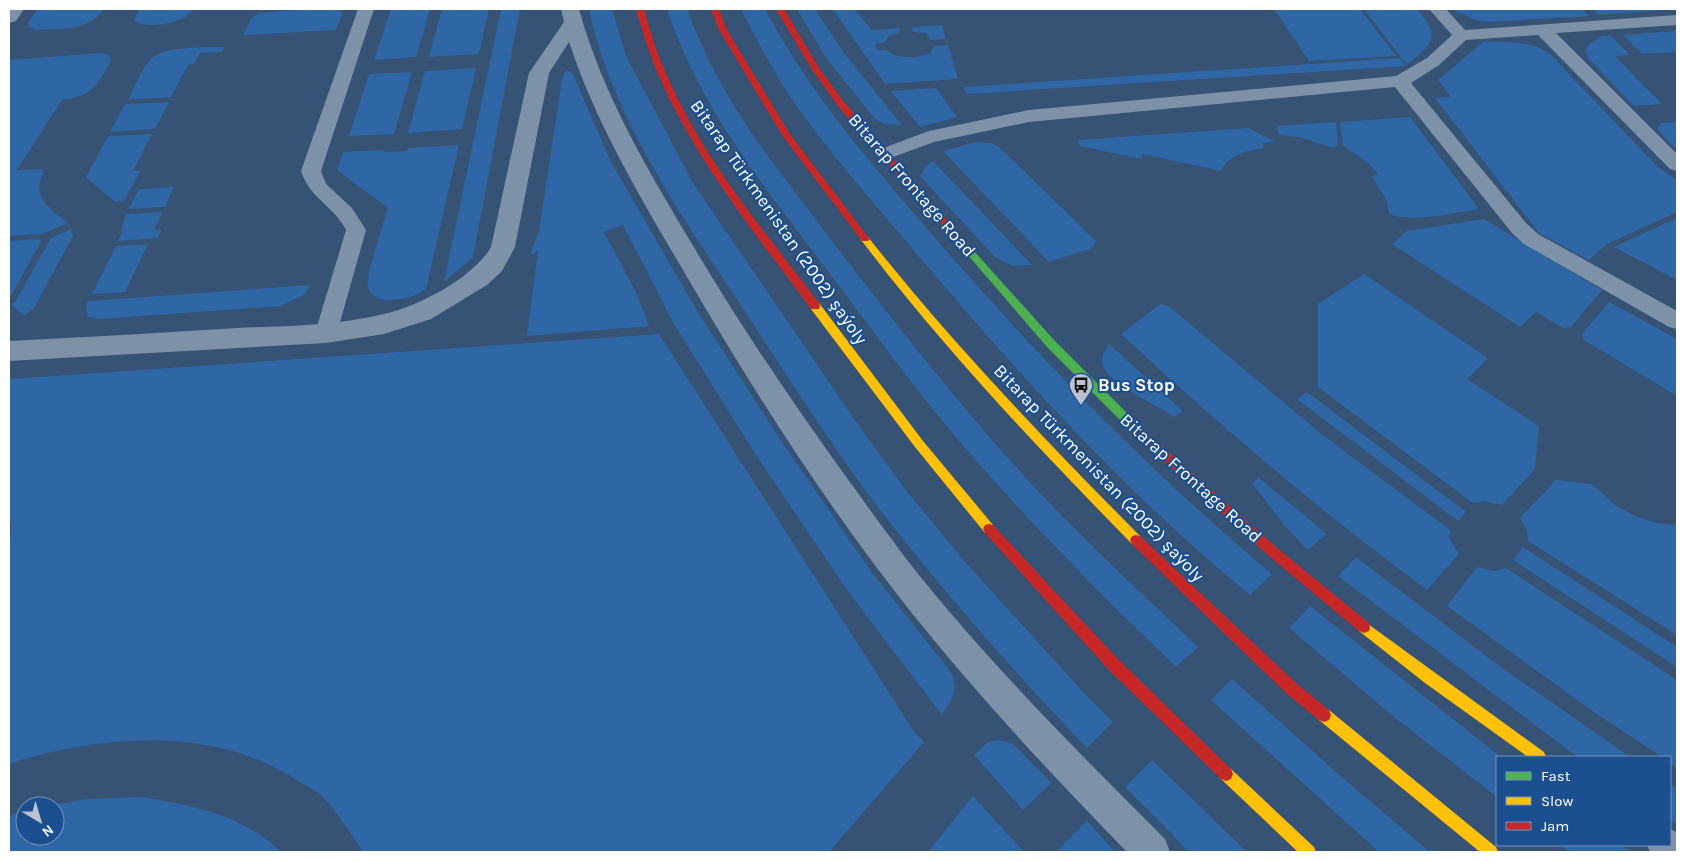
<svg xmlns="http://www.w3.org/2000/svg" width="1686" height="861" font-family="Karla,sans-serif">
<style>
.green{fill:#2f66a5}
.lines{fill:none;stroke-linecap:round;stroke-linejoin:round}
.lane{fill:#7d92a8;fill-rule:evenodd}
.street{fill:#7d92a8;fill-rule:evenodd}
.fast{fill:#4caf50;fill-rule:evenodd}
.slow{fill:#ffc107;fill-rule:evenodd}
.jam{fill:#c62828;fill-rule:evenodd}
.labels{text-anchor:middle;stroke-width:4;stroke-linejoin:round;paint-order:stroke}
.street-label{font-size:18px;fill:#fff;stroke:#1b4f8f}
.poi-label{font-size:18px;font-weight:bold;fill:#fff;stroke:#1b4f8f;text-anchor:start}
</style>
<rect width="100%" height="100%" fill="#365274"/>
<path class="green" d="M38 9H104C88 32 61 28 36 30L29 27 28 22Z
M139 9H193C186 23 146 31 134 20Z
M306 9H340L342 15 336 30 243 35 251 19 259 13Z
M391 9H430L416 57 374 60Z
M442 9H489L479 54 429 57Z
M501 9H520L473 257 444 282Z
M589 9H612L626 56 693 183 859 426 905 489 966 563 1084 693 1113 722 1087 748C1013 671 942 590 877 506 828 441 785 372 740 304 682 217 610 113 589 9Z
M667 9H687C705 59 731 104 761 147 843 256 925 365 1015 466 1073 530 1136 588 1198 647L1176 667C1101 595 1028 521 960 442 912 386 869 325 824 266 763 185 699 106 667 9Z
M741 9H765C811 96 872 164 936 239 1040 359 1150 472 1272 574L1250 595C1127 494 1019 375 916 253 874 203 829 153 791 98 772 69 756 39 741 9Z
M797 9H815L844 53 902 125 884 124 875 119 826 58Z
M833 9H854L872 30 899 28 900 33 889 36 884 43 875 44 877 50H886C900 60 914 58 930 54L934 46 948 45 958 79 885 84Z
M1274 9H1360L1396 56 1309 61Z
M1364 9H1417C1441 38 1434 42 1407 65Z
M1451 9H1582L1589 16 1487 22 1476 20Z
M1593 9H1677L1599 15Z
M942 25 946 39 931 40 926 33 913 32 911 27Z
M1677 31V52L1642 54 1623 35Z
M1602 36H1611L1630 55 1615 56 1662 104 1634 106 1588 58 1586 51 1588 45Z
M1483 42C1508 42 1528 40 1549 53L1657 166 1677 180V212L1607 244 1589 260 1539 233 1435 98 1451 97 1438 80Z
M224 47 222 52 200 53 194 64 188 65 171 97 128 100C135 87 141 69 151 59 164 45 206 48 224 47Z
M100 53 109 55 111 61C96 86 93 96 62 100L17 170 44 169C32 199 46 205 68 223L42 234 9 236V60Z
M1400 58 1406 66 966 94 964 87Z
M476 68 462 129 408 133 425 71Z
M566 71H571L573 74 611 162 699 314 782 442 873 574 951 672C959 690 952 700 942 715L847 590 756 455 674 324 623 225 604 232 636 292 649 326 527 336 538 251 530 255 539 231 562 79Z
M412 72 394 134 349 136 369 74Z
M936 88 957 117 920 127 891 91Z
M169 102 155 129 110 132 125 104Z
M1410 117 1479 209C1454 213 1412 223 1389 214L1387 201 1372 176 1378 174 1367 162 1343 146 1340 122Z
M1336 122 1338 145 1334 148 1302 138 1278 134 1277 126Z
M1677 122V150L1657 129 1661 123Z
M1248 128 1276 142 1262 143 1264 148C1247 151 1229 154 1221 171L1143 154 1141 159 1080 146 1078 140Z
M152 134 133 171H140L124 201 115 202 86 177 108 136Z
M976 142 991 143 999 147 1096 241 1092 248 1049 262 943 151Z
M459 145 426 289C416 297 403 299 390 300 381 301 371 297 368 287 365 277 384 222 388 208L337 170 343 152 384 150V152L407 151 408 148Z
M933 161 1032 265 1013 266 995 257 920 176 926 166Z
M174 187 165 207 129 209 139 189Z
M163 212 154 230H162L158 238 118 241C123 232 122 223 126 214Z
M1677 218V280L1614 247Z
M1484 219 1602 290 1571 327 1563 328 1536 312 1520 327 1392 244 1407 231Z
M71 229 73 236 34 308 24 316 11 304 15 302 51 238Z
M39 239 41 242 9 299V241Z
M148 244 125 292 92 294 116 246Z
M1364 274 1488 358 1467 379 1539 426 1535 469 1502 505 1484 501 1473 503 1318 387V304Z
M310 285 304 295 280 306 100 319 88 317 86 307 88 301Z
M1609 302 1677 339V396L1584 340 1582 334Z
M1160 304 1170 307 1320 433 1450 530V540L1459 554 1427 590C1320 511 1219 425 1121 334Z
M659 334 913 730 924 742 829 852H364C351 835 338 813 323 797 316 790 304 785 295 779 211 725 99 735 9 764V558L11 526 9 514V379Z
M1109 344 1183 411 1174 417C1158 404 1103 384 1102 361 1102 355 1106 349 1109 344Z
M1307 392 1466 512 1458 521 1297 399Z
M1259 478 1327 534 1308 550 1284 525 1252 483Z
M1556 480 1592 484 1615 505 1635 516 1657 523 1677 525V635L1528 541 1527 530 1520 518Z
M1523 547 1677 647V667L1513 560Z
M1356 557 1498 665 1630 757H1578L1568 750 1338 576Z
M1477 567 1494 571 1506 568 1677 680V768L1670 763V757H1662L1591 710 1447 606Z
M1310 606 1501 757H1497V797L1394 717 1289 628Z
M1232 679 1344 779 1430 852H1379L1211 700Z
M999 740 1013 744 1051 783 1023 810 974 755 988 742Z
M1152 760 1247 852H1189L1125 787Z
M1670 784 1677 789V825L1670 820Z
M973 796 1024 852H928Z
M142 797C191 805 244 815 281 852H9V816L25 810V836H55V806H46L88 799Z
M1087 821 1115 852H1060L1058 850Z
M1560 845H1621L1632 852H1570Z"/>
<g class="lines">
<path class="lane" d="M358 9H374L321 171 326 184 352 208 366 230 337 333 334 339 326 341 318 339 315 333 346 230C334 206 310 199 301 171Z
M1429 9H1446L1465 30 1677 15V25L1556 33 1677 154V171L1670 169 1538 35 1466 40 1439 65 1411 83 1526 223 1538 234 1677 311V329L1669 327 1524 244 1512 233 1395 87 1029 122 934 142 885 160 878 158 876 154 878 150 929 131 1029 110 1396 76 1427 58 1452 35Z"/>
<path class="street" d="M9 9H24L16 21 9 23Z
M561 9H579C603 96 649 172 695 249 738 322 785 391 834 460 866 504 897 549 932 591 1005 679 1085 759 1165 839L1170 852H1127C1052 775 978 696 911 612 829 509 756 395 690 282 645 205 597 127 569 42L549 73 515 247 502 271 487 285 431 319 384 334 326 343 9 361V341C85 337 161 333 237 328 286 326 336 326 384 314 419 306 473 278 491 247L529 73 564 22Z
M1670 829 1677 832V852H1650L1647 845H1670Z"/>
<path class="fast" d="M970 249 973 250 1055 341 1142 428 1144 431 1142 434H1134L1047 347 967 254 965 252Z"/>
<path class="slow" d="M865 236 868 237C952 343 1045 440 1140 536L1142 540 1140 544 1136 545 1132 544C1037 447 944 349 862 241L860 239Z
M815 302 819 303 923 441 993 525 995 529 993 533 989 534 985 533 915 447 811 309 810 306Z
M1364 621 1544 752 1546 757H1528L1425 683 1359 631 1358 627 1359 623Z
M1324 708 1329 710 1496 847 1498 852H1480L1319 720 1317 715 1319 710Z
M1226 767 1231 769 1314 847 1316 852H1298L1221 779 1219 774 1221 769Z"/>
<path class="jam" d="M636 9H644C650 30 656 51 665 71 701 157 763 229 819 303L820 306 819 309H811C756 234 695 160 658 74 649 53 642 31 636 9Z
M711 9H719L727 30 790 134 868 237 870 239 868 241H862L782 135 719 30Z
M776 9H784L819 68 844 102 973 250 975 252 973 254H967L838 106 811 68Z
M1138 426 1142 428 1276 547 1369 623 1370 627 1369 631 1364 633 1359 631 1268 555 1134 434 1132 431 1134 428Z
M989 524 993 525 1117 658 1231 769 1233 774 1231 779 1226 781 1221 779 1107 668 985 533 983 529 985 525Z
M1136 535 1140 536 1296 683 1329 710 1331 715 1329 720 1324 722 1319 720 1286 693 1132 544 1130 540 1132 536Z"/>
</g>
<defs>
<g id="bus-pin" transform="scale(1.25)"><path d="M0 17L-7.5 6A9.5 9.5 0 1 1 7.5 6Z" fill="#b9c2ce" stroke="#1b4f8f"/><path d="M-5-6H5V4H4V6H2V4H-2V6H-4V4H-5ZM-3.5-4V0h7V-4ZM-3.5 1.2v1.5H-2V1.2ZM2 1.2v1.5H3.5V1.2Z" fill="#111"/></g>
</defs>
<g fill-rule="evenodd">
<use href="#bus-pin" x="1081" y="385"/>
</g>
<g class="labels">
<g class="street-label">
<text transform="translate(912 185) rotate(49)" y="6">Bitarap Frontage Road</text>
<text transform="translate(779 222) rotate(55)" y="6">Bitarap Türkmenistan (2002) şaýoly</text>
<text transform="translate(1099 473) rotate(46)" y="6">Bitarap Türkmenistan (2002) şaýoly</text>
<text transform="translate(1191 478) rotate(42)" y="6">Bitarap Frontage Road</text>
</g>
<g class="poi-label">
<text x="1098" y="391">Bus Stop</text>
</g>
</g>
<rect width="1686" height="861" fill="none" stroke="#ffffff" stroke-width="20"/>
<rect x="1496" y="756" width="175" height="90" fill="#1b4f8f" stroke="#7695bc"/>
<rect x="1506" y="772" width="25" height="8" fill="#4caf50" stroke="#7695bc"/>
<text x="1541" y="781" font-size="15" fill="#ffffff">Fast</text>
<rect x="1506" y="797" width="25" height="8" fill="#ffc107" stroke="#7695bc"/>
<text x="1541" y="806" font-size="15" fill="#ffffff">Slow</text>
<rect x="1506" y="822" width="25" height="8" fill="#c62828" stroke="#7695bc"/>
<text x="1541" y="831" font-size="15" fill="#ffffff">Jam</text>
<g transform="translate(40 821) rotate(142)"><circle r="24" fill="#1b4f8f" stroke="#7695bc"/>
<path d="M0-4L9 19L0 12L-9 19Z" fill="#b9c2ce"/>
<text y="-8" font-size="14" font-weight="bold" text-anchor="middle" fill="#ffffff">N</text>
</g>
</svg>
